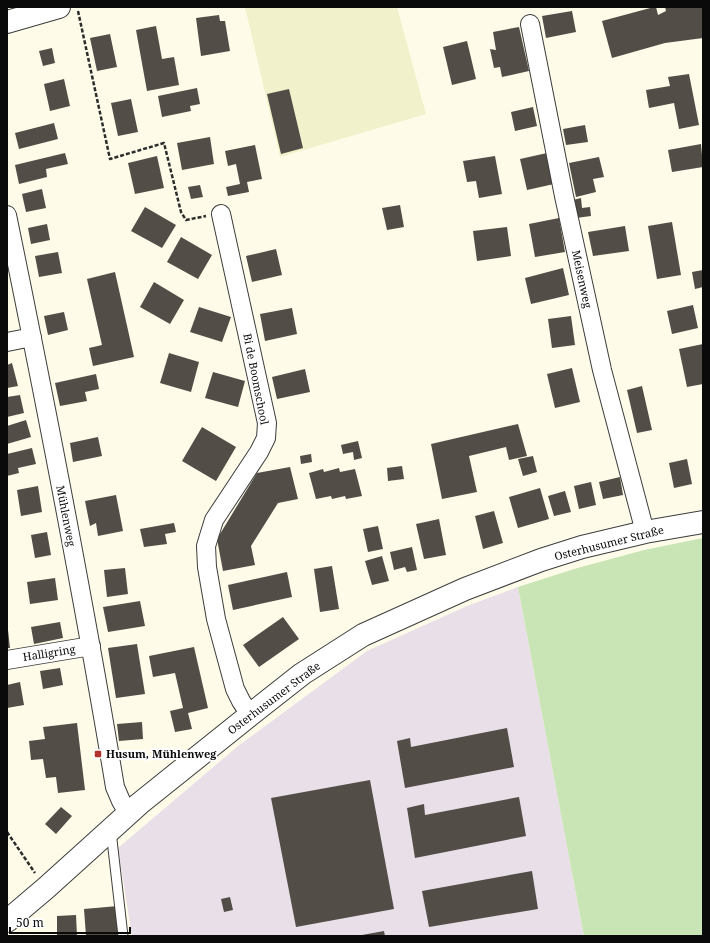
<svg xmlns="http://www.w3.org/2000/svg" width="710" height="943" font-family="'Noto Serif',serif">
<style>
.industrial{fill:#e9dfe9}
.farmland{fill:#f1f2cb}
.green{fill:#c9e5b5}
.building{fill:#524d47}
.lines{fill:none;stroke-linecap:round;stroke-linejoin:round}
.service-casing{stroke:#3d3d3d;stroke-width:11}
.minor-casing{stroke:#3d3d3d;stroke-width:20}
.tertiary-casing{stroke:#3d3d3d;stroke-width:24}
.path{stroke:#2c2c2c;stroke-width:2.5;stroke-dasharray:4 2;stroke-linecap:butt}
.service{stroke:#fff;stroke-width:9}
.minor{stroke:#fff;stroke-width:18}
.tertiary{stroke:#fff;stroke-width:22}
.poi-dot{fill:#b2332b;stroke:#fff;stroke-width:1.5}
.labels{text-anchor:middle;stroke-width:4;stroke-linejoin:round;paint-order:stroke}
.street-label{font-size:11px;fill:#0a0a0a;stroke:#fff}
.poi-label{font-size:11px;font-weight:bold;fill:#0a0a0a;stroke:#fff;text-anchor:start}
</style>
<rect width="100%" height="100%" fill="#fefce9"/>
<path class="industrial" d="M518 587 584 936H132L118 848 238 746 367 651 467 606Z"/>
<path class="farmland" d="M245 7H397L426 114 280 157Z"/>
<path class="green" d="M703 538V936H584L518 587 574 569 644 550Z"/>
<path class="building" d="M654 7H656L658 15 666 11 665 7H703V38L665 43 612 58 602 21Z
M572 11 576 32 546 38 542 16Z
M219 15 220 21H225L230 51 201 56 196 18Z
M156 26 162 59 174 57 179 85 147 91 136 30Z
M519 27 529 71 502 77 500 67 494 68 490 49 496 50 493 32Z
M110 34 117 67 97 71 90 38Z
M467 41 476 79 452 85 443 47Z
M52 48 55 63 43 66 39 51Z
M689 74 699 125 679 129 674 103 649 108 646 90 670 86 668 77Z
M64 79 70 106 50 111 44 84Z
M197 88 200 104 190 106 191 111 162 117 158 96Z
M289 89 303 148 281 154 267 94Z
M131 99 138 132 118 136 111 103Z
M533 107 537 126 515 131 511 112Z
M54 123 58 139 19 149 15 133Z
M585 125 588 142 566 145 563 129Z
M210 137 214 164 182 170 177 143Z
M701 144 703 167 672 172 668 150Z
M255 145 262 179 247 182 249 192 228 196 226 187 240 184 236 164 228 166 225 151Z
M65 153 68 164 46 169 47 177 19 184 15 165Z
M547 153 554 184 527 190 520 159Z
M157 156 164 188 135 194 128 163Z
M495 156 502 194 479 198 476 181 467 182 463 161Z
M599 157 604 177 593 179 596 192 576 197 569 163Z
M200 185 203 197 191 199 188 187Z
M42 189 46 208 26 212 22 194Z
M581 198 582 208 590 207 591 216 576 218 573 200Z
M400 205 404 227 387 230 382 208Z
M145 207 176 225 162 248 131 231Z
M559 218 565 252 535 257 529 224Z
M672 222 681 275 657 279 648 226Z
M47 224 50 240 31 244 28 228Z
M625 226 629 251 593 256 588 232Z
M507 227 511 256 477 261 473 231Z
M181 237 212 255 198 279 167 262Z
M276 249 282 275 252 282 246 256Z
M58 252 62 273 39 277 35 256Z
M563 268 569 295 531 304 525 278Z
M703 270V287L695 289 692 272Z
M115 272 134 357 93 366 89 348 102 345 87 279Z
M154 282 184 300 170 324 140 307Z
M693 305 698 328 672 334 667 311Z
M199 307 231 317 222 342 190 332Z
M292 308 297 334 265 341 260 314Z
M64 312 68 330 48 335 44 316Z
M571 316 575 345 552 348 548 319Z
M703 344V384L687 387 679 349Z
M169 353 199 362 191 392 160 383Z
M12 363 18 386 7 388V365Z
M572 368 580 402 555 408 547 374Z
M305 369 310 392 277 399 272 377Z
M213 372 245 381 238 407 205 398Z
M96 374 99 389 85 392 87 401 60 406 55 383Z
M642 386 652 430 637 433 627 390Z
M20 395 24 413 7 417V397Z
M26 420 31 437 7 444V426Z
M518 424 527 456 509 460 506 447 469 456 477 492 442 499 431 444Z
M202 427 236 447 216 481 182 461Z
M98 437 102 456 73 462 70 443Z
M358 441 362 458 354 460 353 452 343 454 341 445Z
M32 448 36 464 18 468 19 473 7 476V454Z
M311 454 312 462 301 464 300 456Z
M533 456 537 472 523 476 518 459Z
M687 459 692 484 674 488 669 463Z
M402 466 404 479 388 481 387 468Z
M290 467 298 499 278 503 251 546 255 565 223 571 217 539 257 473Z
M339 468 340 472 355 469 362 496 346 499 345 496 332 499 331 496 316 499 309 473 323 469 324 472Z
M620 477 623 495 603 499 599 482Z
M591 482 596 505 579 509 574 486Z
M38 486 42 512 21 516 17 490Z
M540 488 549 519 518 528 509 497Z
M565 491 571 512 554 516 548 496Z
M116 495 123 531 98 536 96 523 90 526 85 501Z
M494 511 503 543 483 549 475 516Z
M439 519 446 555 424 559 416 524Z
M174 523 176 532 165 534 167 544 144 547 140 529Z
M378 526 383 549 368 552 363 529Z
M47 532 51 555 35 558 31 535Z
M412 547 417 570 407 572 405 567 394 570 390 552Z
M382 556 389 581 372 585 365 561Z
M332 566 339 609 320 612 314 569Z
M125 568 128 594 107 597 104 570Z
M287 572 292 597 233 610 228 585Z
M55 578 58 600 30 604 27 582Z
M140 601 145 626 108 632 103 607Z
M283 617 299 639 259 667 243 645Z
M60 622 63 638 34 644 31 627Z
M7 630H8L10 648H7Z
M137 644 145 694 116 698 108 648Z
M194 647 208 708 188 713 192 729 175 732 170 711 183 708 175 673 153 677 149 656Z
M60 668 63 685 43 689 40 671Z
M20 682 24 705 7 708V685Z
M142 722 143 739 119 741 117 724Z
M77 723 85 790 58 793 56 777 46 778 43 759 31 760 29 741 45 739 43 727Z
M507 728 514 767 405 788 397 741 410 738 411 747Z
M370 780 394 909 296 927 271 798Z
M519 797 526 836 415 858 407 808 424 804 425 815Z
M61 807 72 816 56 834 45 824Z
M532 871 538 909 429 927 422 891Z
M230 897 233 910 224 912 221 899Z
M118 906 120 936H86L84 909Z
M76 915 77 936H57V916Z
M384 931 385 936H362V935Z"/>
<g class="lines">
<g class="service-casing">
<path id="service" d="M111 831 123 936"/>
</g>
<g class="minor-casing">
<path id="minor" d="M530 24 564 196 602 370 645 532
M221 214 267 423 266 438 259 452 214 520 206 546 207 567 216 619 235 689 241 701 250 715
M7 215C46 405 83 595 115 787L121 801 129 814
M7 342 32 337
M7 660 91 646"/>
</g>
<g class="tertiary-casing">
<path id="tertiary" d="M7 22 59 7
M7 921 46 888 139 804 250 715 302 674 363 635 465 589 541 560 582 547 645 532 703 522"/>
</g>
<path class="path" d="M78 11 110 159 164 143 181 212 186 220 206 216
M7 832 35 873"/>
<use href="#service" class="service"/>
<use href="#minor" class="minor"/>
<use href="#tertiary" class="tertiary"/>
</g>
<rect class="poi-dot" x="94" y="750" width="8" height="8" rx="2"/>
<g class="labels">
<g class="street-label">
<text transform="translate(582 279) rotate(78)" y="4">Meisenweg</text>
<text transform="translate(256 379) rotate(79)" y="4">Bi de Boomschool</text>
<text transform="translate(66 516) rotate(79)" y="4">Mühlenweg</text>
<text transform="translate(609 543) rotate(-14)" y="4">Osterhusumer Straße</text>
<text transform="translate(49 653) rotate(-9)" y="4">Halligring</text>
<text transform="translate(274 698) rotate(-37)" y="4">Osterhusumer Straße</text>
</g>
<g class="poi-label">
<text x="106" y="758">Husum, Mühlenweg</text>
</g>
</g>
<rect width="710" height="943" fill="none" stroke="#0a0a0a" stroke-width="16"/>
<path d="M10 927v6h120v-6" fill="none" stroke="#0a0a0a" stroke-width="2"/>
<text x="16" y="927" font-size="12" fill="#0a0a0a" stroke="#ffffff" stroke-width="3" paint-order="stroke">50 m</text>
</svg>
